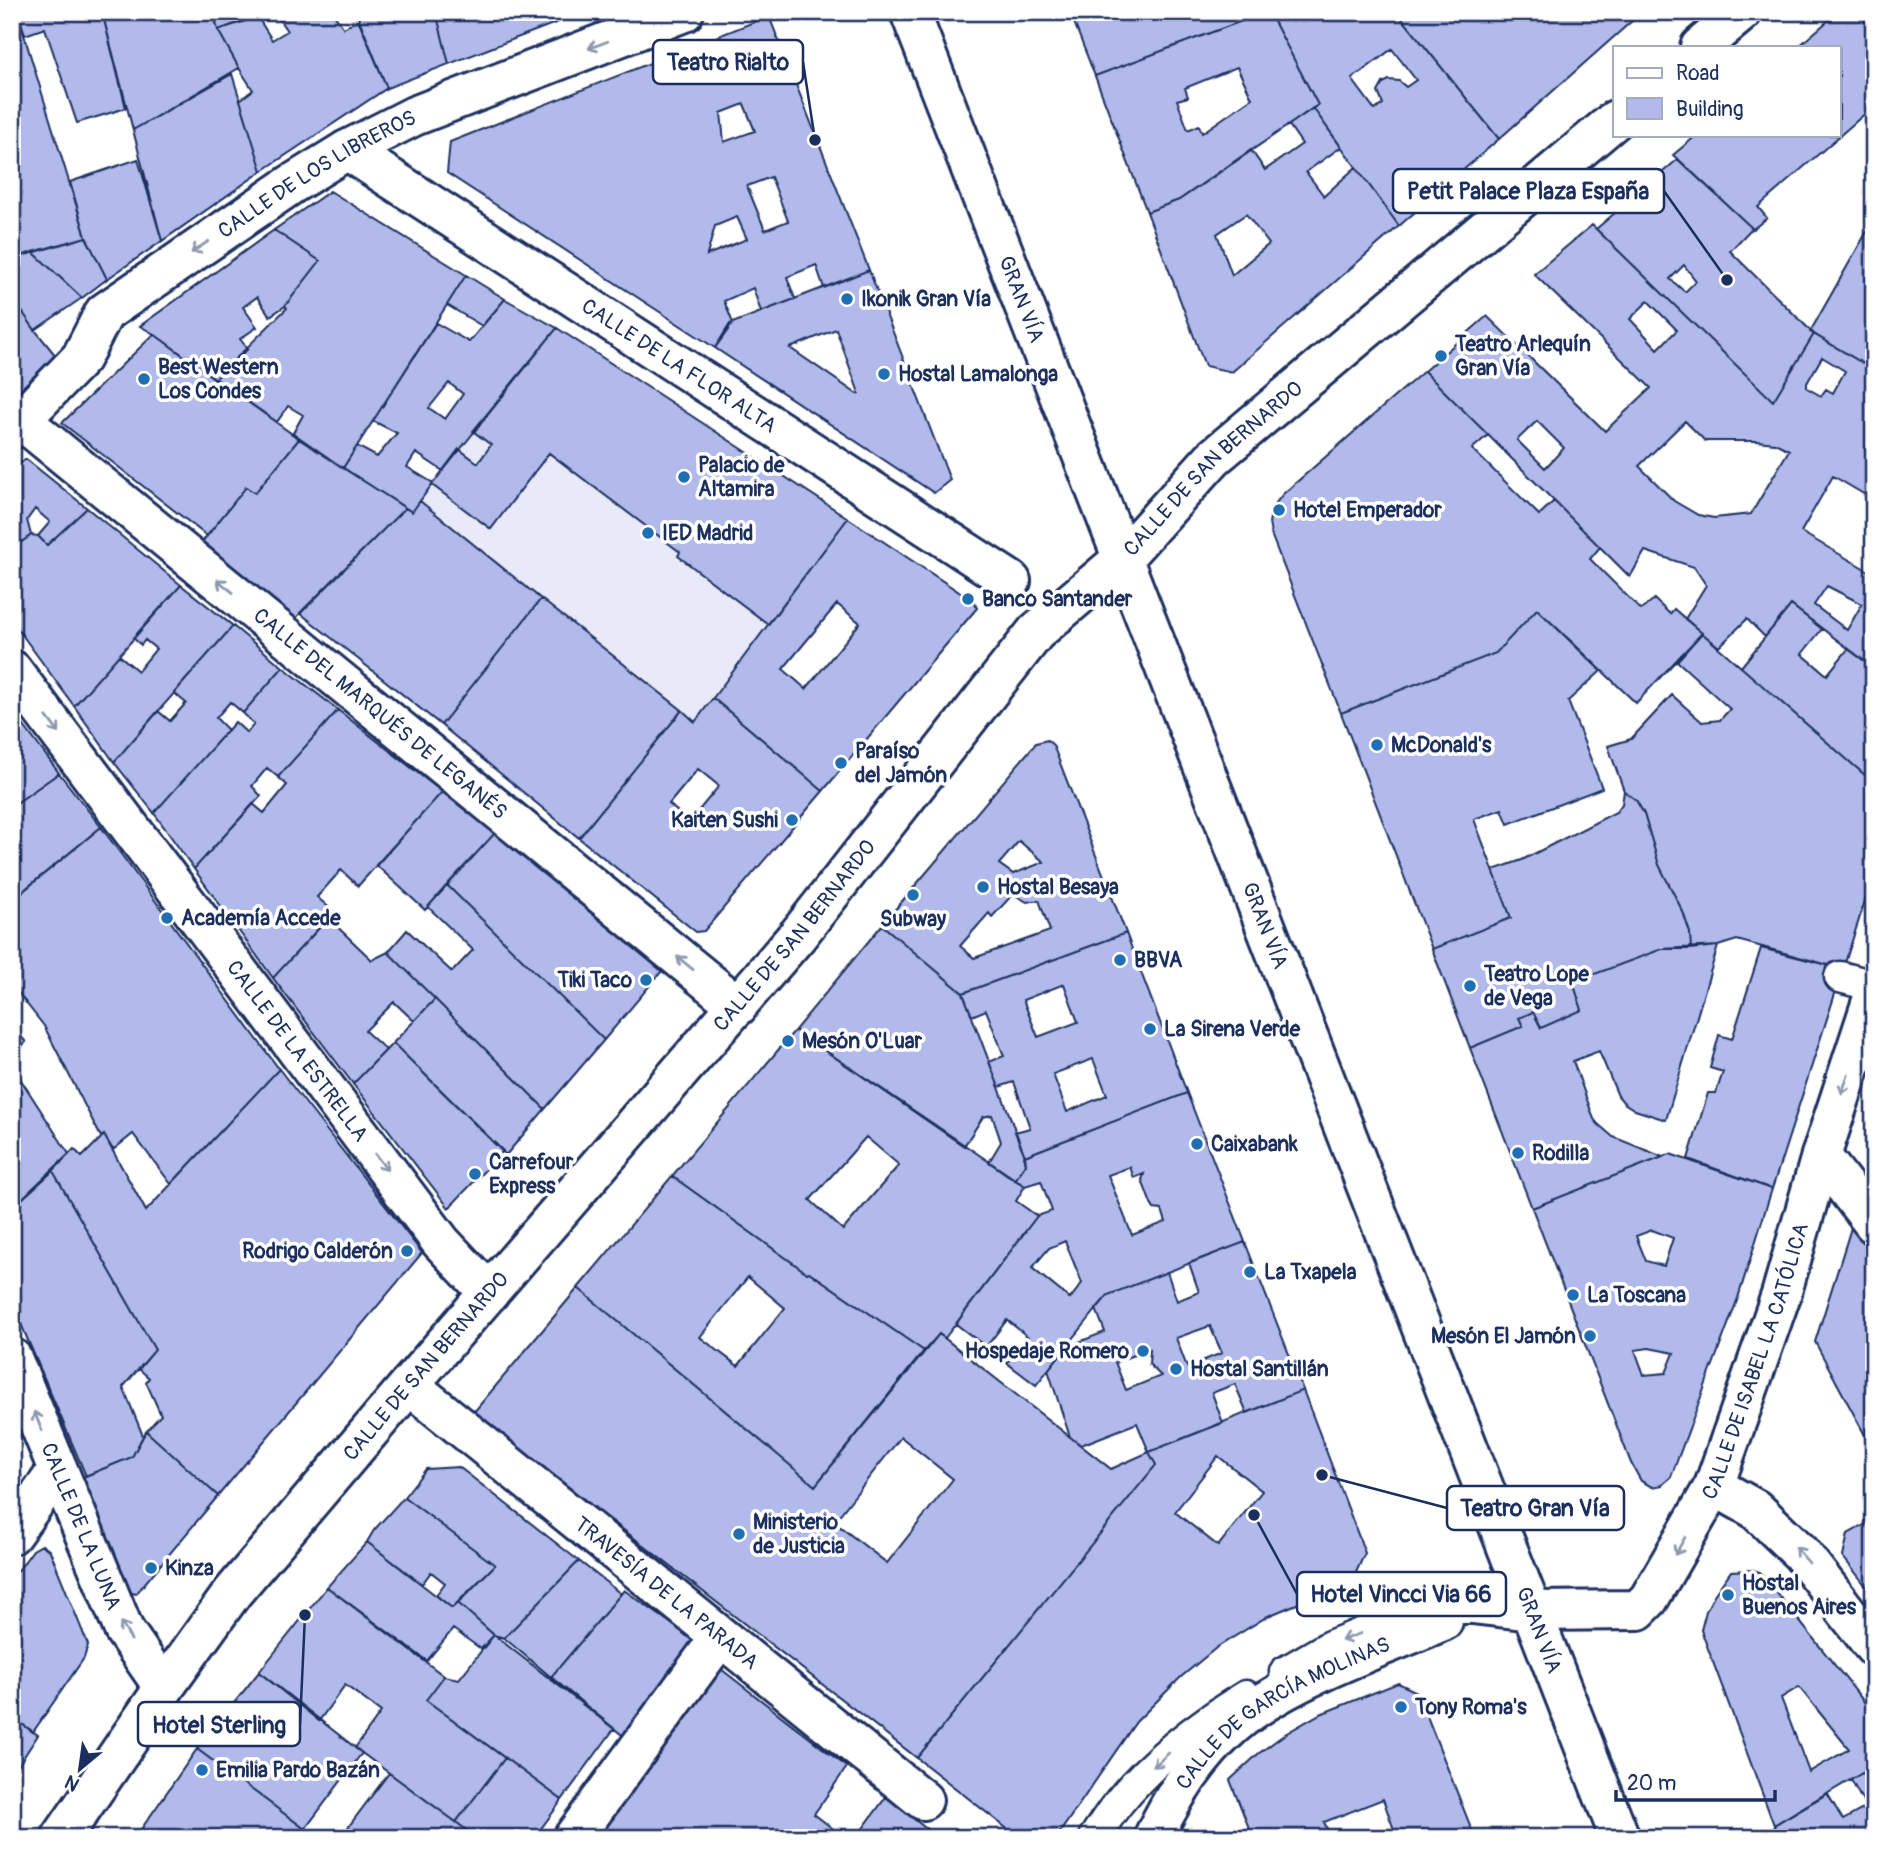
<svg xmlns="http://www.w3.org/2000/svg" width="1886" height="1850" font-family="Pangolin,sans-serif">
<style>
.built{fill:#e8eaf9}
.building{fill:#b2baeb;stroke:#1b2f5e;stroke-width:2;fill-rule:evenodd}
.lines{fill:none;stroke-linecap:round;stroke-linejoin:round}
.service-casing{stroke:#1b2f5e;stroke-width:35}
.pedestrian-casing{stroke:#1b2f5e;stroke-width:44}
.minor-casing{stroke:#1b2f5e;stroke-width:44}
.tertiary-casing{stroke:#1b2f5e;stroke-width:44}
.service{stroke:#fff;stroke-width:30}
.pedestrian{stroke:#fff;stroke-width:38}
.minor{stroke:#fff;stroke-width:38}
.tertiary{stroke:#fff;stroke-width:38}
.oneway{stroke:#8d97ae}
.poi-dot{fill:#1f6fb2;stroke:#fff;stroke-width:2.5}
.labels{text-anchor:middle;stroke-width:7;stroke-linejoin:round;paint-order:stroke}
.street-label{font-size:21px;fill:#1b2f5e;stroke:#fff}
.poi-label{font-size:21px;font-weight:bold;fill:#1b2f5e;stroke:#fff;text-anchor:start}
.leader{fill:none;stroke:#1b2f5e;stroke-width:2.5}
.callout-dot{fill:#1b2f5e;stroke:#fff;stroke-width:2.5}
.callout{fill:#fff;stroke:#1b2f5e;stroke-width:2.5}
.callout-label{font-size:23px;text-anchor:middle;font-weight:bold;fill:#1b2f5e}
</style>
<rect width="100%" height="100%" fill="#fff"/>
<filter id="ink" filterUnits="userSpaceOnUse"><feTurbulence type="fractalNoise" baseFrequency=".0143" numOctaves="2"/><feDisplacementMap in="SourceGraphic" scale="14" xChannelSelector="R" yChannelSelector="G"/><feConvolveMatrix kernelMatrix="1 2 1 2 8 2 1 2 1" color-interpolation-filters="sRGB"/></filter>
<g filter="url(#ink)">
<path class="built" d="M557 328 848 518 695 722 420 501 531 357Z"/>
<path class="building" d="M12 12H17L86 237 12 259Z
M18 12H102L126 108 77 123 45 28 25 35Z
M102 12H213L218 30 239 68 133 130Z
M213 12H273L218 30Z
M274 12H338L334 15 344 28 358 19 387 88 262 171 240 100 253 90 239 68 218 30 257 16 272 40 287 31Z
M356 12H436L449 64 387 88Z
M436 12H584L449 64Z
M1070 12H1266L1095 76Z
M1266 12H1269L1318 105 1179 200 1147 212 1095 76ZM1237 67 1252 98 1202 133 1199 125 1188 130 1177 100 1188 97 1185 88Z
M1269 12H1397L1499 139 1399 226 1313 108 1318 105ZM1392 49 1416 80 1406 87 1399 81 1389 80 1383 83 1378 92 1383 104 1375 110 1352 79Z
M1397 12H1642L1499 139Z
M1838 12H1874V115L1868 111 1758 207 1767 218 1753 229 1673 155 1697 135H1839V47H1798Z
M769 16 869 270 824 288 816 265 787 277 795 299 761 312 753 288 724 301 733 323 715 348 447 173 450 142ZM744 104 755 131 724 142 721 113ZM771 177 788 221 765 230 747 186ZM737 217 747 239 707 255 715 226Z
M232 74 262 171 162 241 133 130Z
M1313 108 1341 147 1306 172 1324 196 1356 167 1399 226 1232 372 1205 366 1147 212 1179 200 1251 150 1265 170 1302 144 1289 125ZM1246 214 1269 244 1232 275 1217 234Z
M138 159 162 241 107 279 86 237 70 182Z
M1678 159 1752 228 1730 251 1814 334 1773 401 1596 229ZM1684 265 1696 281 1685 292 1670 279Z
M330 191 466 275 343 468 293 433 303 415 288 406 277 422 215 379 287 308 285 306 320 261 274 230Z
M1874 219V370L1810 332Z
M1592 225 1773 401 1814 334 1874 370V500L1833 476 1801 532 1874 574V668L1791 605 1765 637 1747 619 1719 647 1685 619 1706 585 1694 567 1645 551 1630 577 1424 371 1487 316 1605 431 1651 388 1534 274ZM1648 301 1677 330 1658 349 1630 319ZM1822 357 1845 371 1833 393 1826 389 1821 396 1807 388V383ZM1537 421 1564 448 1545 468 1517 440ZM1685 421 1705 441H1757L1775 443 1789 450 1751 514 1714 518 1698 515 1674 501 1639 466ZM1827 586 1862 604 1847 630 1814 605Z
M274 230 320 261 285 306 270 316 257 297 243 307 257 327 240 339 248 349 215 379 154 334 140 326Z
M86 237 107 279 82 298 33 252Z
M33 252 82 298 35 330 12 297V259Z
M869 270 950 480 934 493 715 348 730 324ZM836 329 859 393 857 394 790 348Z
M466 275 505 299 482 326 447 305Z
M12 297 35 330 56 356 12 397Z
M505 299 557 328 443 471 416 453 407 467 433 483 412 512 343 468 357 446 377 457 397 433 373 421 436 323 469 342ZM449 383 463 394 445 419 429 408Z
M557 328 848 518 768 624 678 556 680 552 549 453 491 529 432 485 459 449 478 463 491 445 473 431Z
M154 334 299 439 255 493 246 487 207 536 62 423Z
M1424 371 1488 435 1472 449 1539 515 1554 501 1600 547 1590 559 1641 610 1654 599 1670 614 1674 609 1702 633 1636 703 1537 609 1496 653 1341 713 1271 534 1269 523 1272 508 1283 494Z
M299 439 405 508 296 618 202 542 246 487 255 493Z
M26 459 87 508 47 545 38 536 50 522 35 509 27 520 31 535 12 549V469Z
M420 501 541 599 441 725 300 613 405 508 412 512Z
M87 508 181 585 74 706 12 621V549L31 535 38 536 47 545Z
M848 518 974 602 977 608 823 791 713 698ZM837 604 860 623 806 689 783 669Z
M181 585 233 626 114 762 74 706 119 655 138 671 156 649 145 640 141 645 133 638Z
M541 599 682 710 579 838 441 725Z
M1791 605 1822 629 1802 654 1827 675 1848 649 1874 668V783L1741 667Z
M1537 609 1601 671 1568 701 1602 788 1508 824 1502 809 1474 819 1511 918 1432 949 1341 713 1496 653Z
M233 626 283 667 243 713 230 702 216 718 228 730 154 813 114 762 158 711 170 721 186 703 174 693Z
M1702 633 1874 783V873L1843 969 1737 940 1718 946 1691 949 1690 933 1683 912 1659 865 1644 814 1636 800 1624 791 1608 746 1631 739 1672 695 1702 722 1720 720 1730 709 1677 661Z
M283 667 338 710 278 777 267 768 252 786 261 796 194 869 154 813 235 722 247 733 254 724 243 713Z
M713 698 823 791 704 931 696 932 579 838 682 710 695 722ZM698 769 719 786 689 822 669 804Z
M12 710 21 722 12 727Z
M338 710 442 792 358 886 341 870 317 897 334 912 273 978 194 869 253 804 264 813 287 785 278 777Z
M21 722 59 773 12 806V727Z
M1047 740 1053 745 1126 933 963 993 882 925 1036 743ZM1019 841 1044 862 1013 874 999 864ZM1013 894 1027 902 1039 900 1050 931 974 958 960 946 989 913 992 917Z
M59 773 101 827 21 893 12 881V806Z
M1624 791 1636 800 1644 814 1659 865 1683 912 1690 933 1691 949H1662L1573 982 1582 1010 1541 1028 1533 1012 1519 1018 1523 1026 1470 1048 1432 949 1511 918 1493 870 1522 860 1616 812 1622 804Z
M442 792 495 833 425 910 376 865Z
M101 827 279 1069 171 1184 133 1134 113 1150 104 1135 101 1137 44 1026 12 985V900Z
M495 833 662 971 604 1040 447 885Z
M447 885 604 1040 545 1109 388 952 407 930 452 972 473 950 428 907Z
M328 918 372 960 388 952 435 999 414 1021 394 1002 365 1031 386 1050 353 1084 273 978Z
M882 925 963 993 1025 1156 1026 1164 1015 1180 989 1162 1001 1142 992 1115 983 1117 964 1146 795 1030Z
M1126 933 1187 1093 1025 1156 1015 1132 1030 1128 1014 1082 999 1087 989 1062 1004 1056 986 1010 972 1016 963 993ZM1064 984 1078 1022 1038 1037 1023 1000ZM1093 1059 1107 1095 1067 1112 1053 1074Z
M1718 946 1666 1120 1635 1110 1624 1103 1618 1096 1599 1051 1573 1061 1594 1119 1598 1124 1613 1137 1663 1157 1532 1208 1470 1048 1523 1026 1519 1018 1533 1012 1541 1028 1582 1010 1573 982 1662 949Z
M1761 948 1843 969 1772 1189 1688 1159 1708 1093H1716L1723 1072 1710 1068 1719 1035 1732 1039Z
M435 999 545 1109 506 1155 393 1043Z
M12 1027 26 1042 12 1056Z
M795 1030 1025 1186 1016 1201 1037 1216 945 1338 939 1334 924 1351 809 1272 807 1273 672 1176ZM866 1137 899 1165 843 1230 810 1200Z
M393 1043 503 1151 449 1208 353 1084Z
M12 1066 69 1154 12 1208Z
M279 1069 422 1253 218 1496 146 1431 161 1415 146 1382 149 1378 139 1369 155 1350 53 1171 74 1149 82 1157 104 1135 146 1211Z
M1187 1093 1245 1242 1108 1295 1036 1385 1007 1363 1028 1337 1007 1320 986 1347 956 1324 1037 1216 1052 1211 1041 1181 1025 1186 1015 1180 1026 1164 1024 1156ZM1130 1167 1134 1178 1144 1174 1142 1180 1151 1204 1154 1209 1162 1210 1166 1222 1132 1235 1108 1175ZM1065 1241 1082 1283 1070 1299 1032 1268 1049 1248Z
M1670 1154 1772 1189 1738 1298 1671 1477 1662 1485 1652 1487 1641 1481 1631 1463 1532 1208ZM1652 1230 1673 1238 1664 1266 1646 1261 1636 1236ZM1649 1348 1674 1353 1666 1373 1644 1375 1635 1350Z
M1874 1156V1195L1865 1183Z
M53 1171 155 1350 123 1387 143 1436 132 1457 86 1476 12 1303V1208Z
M672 1176 807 1273 809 1272 924 1351 815 1486 578 1288ZM748 1277 785 1308 738 1366 700 1337Z
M1851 1228 1856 1229 1874 1250V1452L1815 1342Z
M1245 1242 1303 1390 1247 1413 1235 1384 1212 1393 1223 1423 1149 1452 1137 1423 1081 1445 1070 1437 1048 1370 1066 1347 1105 1332 1096 1309 1108 1295 1167 1272 1177 1301 1199 1292 1189 1263ZM1210 1326 1222 1353 1187 1367 1176 1338ZM1150 1349 1149 1364 1161 1376 1126 1390 1115 1362Z
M578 1288 815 1486 939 1334 1111 1469 1149 1452 1156 1465 917 1758 473 1413ZM901 1437 953 1479 887 1563 834 1522Z
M1303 1390 1365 1553 1352 1581 1268 1616 1216 1648 1181 1677 1136 1722 1056 1838H1019L917 1758 1156 1465 1149 1452ZM1218 1456 1262 1491 1218 1546 1175 1512Z
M146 1431 218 1496 136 1594 127 1592 80 1478 132 1457Z
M12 1456 22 1478 12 1492Z
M459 1467 579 1561 504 1638 494 1635 458 1603 495 1565 404 1497 426 1469Z
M404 1497 495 1565 452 1608 436 1595 445 1583 431 1572 422 1584 367 1542 374 1530Z
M1873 1520 1874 1519V1596L1843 1557 1848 1534Z
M367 1542 452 1608 458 1603 494 1635 481 1649 453 1629 427 1661 327 1587Z
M42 1545 50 1551 88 1645 84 1658 33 1732 12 1717V1579L33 1550Z
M579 1561 621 1594 551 1677 504 1638Z
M1753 1570 1760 1572 1874 1714V1766L1774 1825 1701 1630 1706 1611 1714 1595 1731 1571ZM1799 1687 1849 1749 1809 1772 1781 1698Z
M327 1587 444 1676 426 1700 505 1758 456 1822 355 1748 381 1712 345 1685 319 1721 259 1672Z
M624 1590 696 1641 627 1739 551 1677Z
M494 1635 614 1729 562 1800 426 1700 444 1676 459 1679Z
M721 1669 847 1767 814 1814 845 1838H597Z
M259 1672 362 1753 305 1829 197 1749Z
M1398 1683 1417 1692 1419 1696 1475 1838H1397L1383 1799 1324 1822 1331 1838H1253L1230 1780 1258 1754 1285 1734 1318 1715Z
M12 1717 38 1735 12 1775Z
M197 1749 305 1829 318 1838H135Z
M505 1758 562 1800 534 1838H477L456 1822Z
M1874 1766V1837L1779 1838 1774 1825 1827 1793 1843 1820 1866 1807 1851 1780Z
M389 1773 456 1822 477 1838H340Z
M886 1797 938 1838H856Z"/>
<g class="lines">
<g class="service-casing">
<path id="service" d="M1840 977 1874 986
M1285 1672 1330 1646 1408 1615
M1094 1838C1102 1826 1110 1813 1119 1802 1153 1760 1200 1724 1246 1696"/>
</g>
<g class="pedestrian-casing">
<g id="pedestrian">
<path id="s1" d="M347 150 1011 581"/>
<path d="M1821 1156 1874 1224"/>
<path id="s2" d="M409 1385 923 1800"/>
<path d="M573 1838 720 1637"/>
<path id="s3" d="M1153 1838C1176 1789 1206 1744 1250 1712 1303 1674 1382 1647 1443 1621"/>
</g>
</g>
<g class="minor-casing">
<g id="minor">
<path d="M1700 47 1742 12"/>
<path id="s4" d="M21 420 738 1006"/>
<path id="s5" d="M12 429 81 358 104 313 292 184 347 150 414 116 684 12"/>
<path id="s6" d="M1121 560 1213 458 1615 120"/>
<path id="s7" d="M12 670 441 1242 489 1293"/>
<path id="s8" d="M12 1358 124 1630 164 1688"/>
<path d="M1714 1486 1755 1509 1801 1553 1874 1647"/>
<path d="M12 1534 58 1470"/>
<path id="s9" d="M1438 1604H1472L1532 1611 1638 1610 1649 1599 1714 1486 1781 1295 1821 1156 1874 995"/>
</g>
</g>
<g class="tertiary-casing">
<g id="tertiary">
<path id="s10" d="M910 12 1620 1838"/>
<path id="s11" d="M61 1838 164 1688 233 1592 409 1385 798 935 1036 632 1121 560"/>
</g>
</g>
<use href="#service" class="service"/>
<use href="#pedestrian" class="pedestrian"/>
<use href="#minor" class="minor"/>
<use href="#tertiary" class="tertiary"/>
</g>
<defs><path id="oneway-shaft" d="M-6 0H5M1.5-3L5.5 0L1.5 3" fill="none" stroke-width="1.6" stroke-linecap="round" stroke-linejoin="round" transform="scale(1.75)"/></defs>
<g class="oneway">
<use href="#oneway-shaft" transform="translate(598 45) rotate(159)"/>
<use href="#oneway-shaft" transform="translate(200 247) rotate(146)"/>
<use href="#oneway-shaft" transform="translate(225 586) rotate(-141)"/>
<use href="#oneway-shaft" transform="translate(53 725) rotate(53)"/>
<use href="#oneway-shaft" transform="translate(685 963) rotate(-141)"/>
<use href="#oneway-shaft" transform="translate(1845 1084) rotate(108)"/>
<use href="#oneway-shaft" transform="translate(381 1162) rotate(53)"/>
<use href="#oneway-shaft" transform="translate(38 1421) rotate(-112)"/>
<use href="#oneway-shaft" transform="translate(1680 1546) rotate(120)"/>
<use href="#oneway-shaft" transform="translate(1802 1555) rotate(-131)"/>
<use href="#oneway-shaft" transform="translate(126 1631) rotate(-120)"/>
<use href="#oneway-shaft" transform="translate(1351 1637) rotate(159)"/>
<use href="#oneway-shaft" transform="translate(1161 1760) rotate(138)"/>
</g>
</g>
<g class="poi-dot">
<circle cx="847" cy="299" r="7"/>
<circle cx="1441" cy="356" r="7"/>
<circle cx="884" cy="374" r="7"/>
<circle cx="144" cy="379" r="7"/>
<circle cx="684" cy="477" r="7"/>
<circle cx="1279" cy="510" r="7"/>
<circle cx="648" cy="533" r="7"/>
<circle cx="968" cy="599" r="7"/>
<circle cx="1377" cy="745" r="7"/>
<circle cx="841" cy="763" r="7"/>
<circle cx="792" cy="820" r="7"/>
<circle cx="983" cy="887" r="7"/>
<circle cx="913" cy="895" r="7"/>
<circle cx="167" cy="918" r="7"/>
<circle cx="1120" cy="960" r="7"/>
<circle cx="646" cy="980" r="7"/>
<circle cx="1470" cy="986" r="7"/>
<circle cx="1150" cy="1029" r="7"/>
<circle cx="788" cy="1041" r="7"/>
<circle cx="1197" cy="1144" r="7"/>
<circle cx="1518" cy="1153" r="7"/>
<circle cx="475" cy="1174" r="7"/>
<circle cx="407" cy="1251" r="7"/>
<circle cx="1250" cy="1272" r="7"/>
<circle cx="1573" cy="1295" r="7"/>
<circle cx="1590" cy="1336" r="7"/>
<circle cx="1143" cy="1351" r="7"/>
<circle cx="1176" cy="1369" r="7"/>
<circle cx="739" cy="1534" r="7"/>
<circle cx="151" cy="1568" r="7"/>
<circle cx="1728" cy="1595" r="7"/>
<circle cx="1401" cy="1707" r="7"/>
<circle cx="202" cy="1770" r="7"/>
</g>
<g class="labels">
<g class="street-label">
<text dy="7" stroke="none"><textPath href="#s5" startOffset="404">CALLE DE LOS LIBREROS</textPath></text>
<text dy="7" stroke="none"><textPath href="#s10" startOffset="308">GRAN VÍA</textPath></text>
<text dy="7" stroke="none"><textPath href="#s1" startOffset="396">CALLE DE LA FLOR ALTA</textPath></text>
<text dy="7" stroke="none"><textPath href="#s6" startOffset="130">CALLE DE SAN BERNARDO</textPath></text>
<text dy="7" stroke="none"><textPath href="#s4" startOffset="464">CALLE DEL MARQUÉS DE LEGANÉS</textPath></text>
<text dy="7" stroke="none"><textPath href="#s10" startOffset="980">GRAN VÍA</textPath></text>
<text dy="7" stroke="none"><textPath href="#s11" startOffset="1164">CALLE DE SAN BERNARDO</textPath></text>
<text dy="7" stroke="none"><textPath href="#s7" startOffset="476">CALLE DE LA ESTRELLA</textPath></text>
<text dy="7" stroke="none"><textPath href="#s9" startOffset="478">CALLE DE ISABEL LA CATÓLICA</textPath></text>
<text dy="7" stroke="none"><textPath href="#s11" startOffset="597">CALLE DE SAN BERNARDO</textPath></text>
<text dy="7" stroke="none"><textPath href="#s8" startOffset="182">CALLE DE LA LUNA</textPath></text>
<text dy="7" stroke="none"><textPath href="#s2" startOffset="331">TRAVESÍA DE LA PARADA</textPath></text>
<text dy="7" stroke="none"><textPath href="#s10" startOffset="1736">GRAN VÍA</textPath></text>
<text dy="7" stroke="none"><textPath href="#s3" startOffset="187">CALLE DE GARCÍA MOLINAS</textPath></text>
</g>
<g class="poi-label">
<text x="861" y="306">Ikonik Gran Vía</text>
<text x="1455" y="351">Teatro Arlequín<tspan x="1455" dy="24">Gran Vía</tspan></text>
<text x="158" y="374">Best Western<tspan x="158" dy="24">Los Condes</tspan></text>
<text x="898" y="381">Hostal Lamalonga</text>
<text x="698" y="472">Palacio de<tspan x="698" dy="24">Altamira</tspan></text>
<text x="1293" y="517">Hotel Emperador</text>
<text x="662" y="540">IED Madrid</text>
<text x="982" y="606">Banco Santander</text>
<text x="1391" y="752">McDonald's</text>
<text x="855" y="758">Paraíso<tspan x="855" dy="24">del Jamón</tspan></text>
<text x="778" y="827" text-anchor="end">Kaiten Sushi</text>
<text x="997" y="894">Hostal Besaya</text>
<text x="181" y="925">Academía Accede</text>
<text x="913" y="926" text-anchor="middle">Subway</text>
<text x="1134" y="967">BBVA</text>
<text x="1484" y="981">Teatro Lope<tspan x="1484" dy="24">de Vega</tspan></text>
<text x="632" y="987" text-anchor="end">Tiki Taco</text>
<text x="1164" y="1036">La Sirena Verde</text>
<text x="802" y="1048">Mesón O'Luar</text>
<text x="1211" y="1151">Caixabank</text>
<text x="1532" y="1160">Rodilla</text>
<text x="489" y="1169">Carrefour<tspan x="489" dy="24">Express</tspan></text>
<text x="393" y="1258" text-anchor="end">Rodrigo Calderón</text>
<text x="1264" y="1279">La Txapela</text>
<text x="1587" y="1302">La Toscana</text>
<text x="1576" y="1343" text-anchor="end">Mesón El Jamón</text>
<text x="1129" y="1358" text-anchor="end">Hospedaje Romero</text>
<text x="1190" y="1376">Hostal Santillán</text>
<text x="753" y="1529">Ministerio<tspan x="753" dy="24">de Justicia</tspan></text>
<text x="165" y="1575">Kinza</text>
<text x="1742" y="1590">Hostal<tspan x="1742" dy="24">Buenos Aires</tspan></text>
<text x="1415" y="1714">Tony Roma's</text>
<text x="216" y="1777">Emilia Pardo Bazán</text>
</g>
</g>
<path class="leader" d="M815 140L803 62M1727 280L1664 191M1322 1475L1447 1508M1254 1515L1297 1594M305 1615L300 1724"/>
<g class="callout-dot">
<circle cx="815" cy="140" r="7"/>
<circle cx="1727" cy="280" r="7"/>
<circle cx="1322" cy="1475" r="7"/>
<circle cx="1254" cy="1515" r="7"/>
<circle cx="305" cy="1615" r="7"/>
</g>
<g class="callout">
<rect x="653" y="40" width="150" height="44" rx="7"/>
<rect x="1393" y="169" width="271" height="44" rx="7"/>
<rect x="1447" y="1486" width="177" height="44" rx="7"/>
<rect x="1297" y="1572" width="209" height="44" rx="7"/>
<rect x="138" y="1702" width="162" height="44" rx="7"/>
</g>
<g class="callout-label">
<text x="728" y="70">Teatro Rialto</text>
<text x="1528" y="199">Petit Palace Plaza España</text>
<text x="1535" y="1516">Teatro Gran Vía</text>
<text x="1401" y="1602">Hotel Vincci Via 66</text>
<text x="219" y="1733">Hotel Sterling</text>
</g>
<rect width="1886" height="1850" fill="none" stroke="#fff" stroke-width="42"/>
<rect x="21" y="21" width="1844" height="1808" fill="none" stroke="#1b2f5e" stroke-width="2.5" filter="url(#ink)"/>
<rect x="1613" y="46" width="228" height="91" fill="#ffffff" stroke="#a4acbf" stroke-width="2"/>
<rect x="1627" y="68" width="35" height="10" fill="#ffffff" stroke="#a4acbf" stroke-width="2"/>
<text x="1676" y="80" font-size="21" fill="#1b2f5e">Road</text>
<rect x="1627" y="98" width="35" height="21" fill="#b2baeb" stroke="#a4acbf" stroke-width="2"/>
<text x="1676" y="116" font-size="21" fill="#1b2f5e">Building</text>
<g transform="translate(80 1769) rotate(209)" stroke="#ffffff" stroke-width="5" paint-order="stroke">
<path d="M0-5L12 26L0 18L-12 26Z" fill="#1b2f5e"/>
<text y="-10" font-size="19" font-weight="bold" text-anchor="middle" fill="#1b2f5e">N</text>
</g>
<path d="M1616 1790v10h159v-10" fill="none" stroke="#1b2f5e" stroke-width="3.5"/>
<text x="1627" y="1790" font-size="21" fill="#1b2f5e" stroke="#ffffff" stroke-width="5" paint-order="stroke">20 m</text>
</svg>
